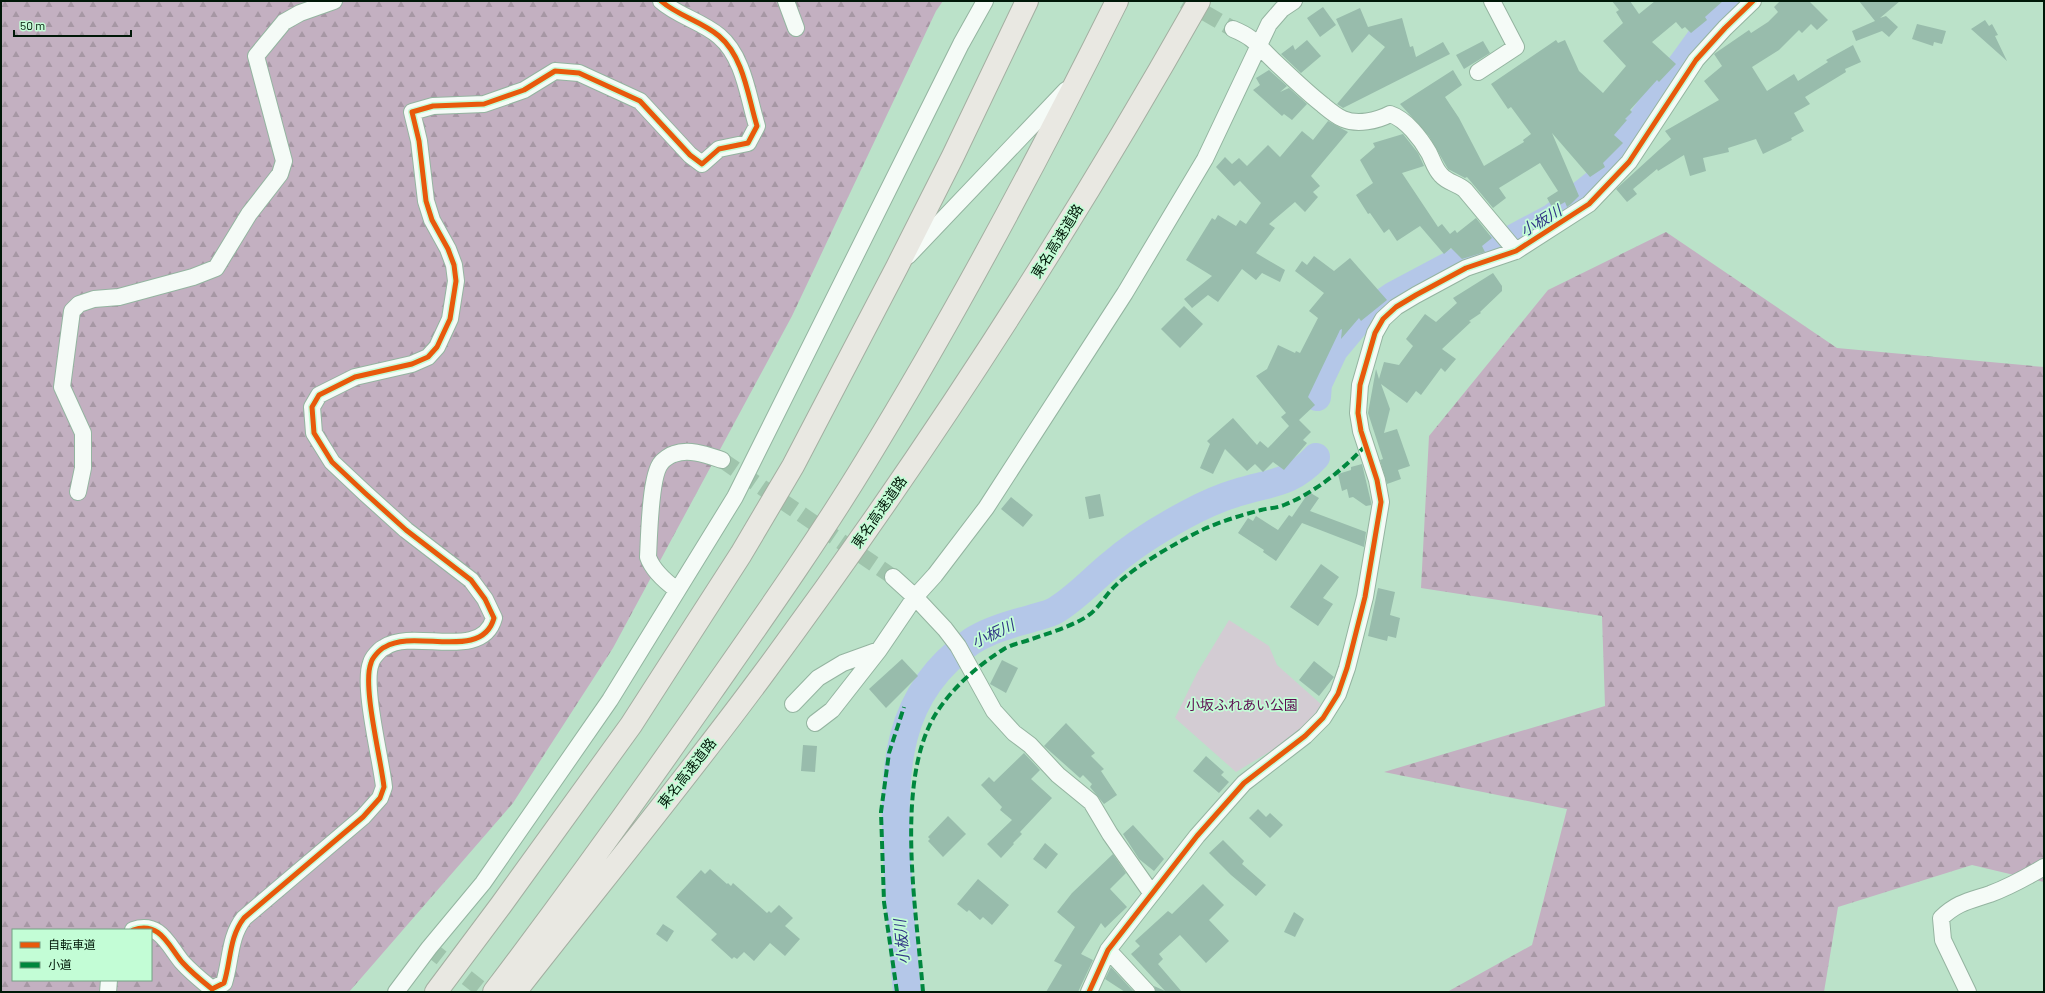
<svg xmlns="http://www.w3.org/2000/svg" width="2045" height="993" font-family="Barlow,'Noto Sans JP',sans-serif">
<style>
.forest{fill:url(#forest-firs);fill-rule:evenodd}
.park{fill:#d3ccd3}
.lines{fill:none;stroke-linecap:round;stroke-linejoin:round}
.river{stroke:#b4c7e8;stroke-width:28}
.building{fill:#98bcac}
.minor-tunnel{stroke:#9fc4ac;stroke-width:16;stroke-dasharray:16 8;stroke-linecap:butt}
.minor-casing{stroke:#94b4a0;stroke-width:18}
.highway-casing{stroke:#a3afa1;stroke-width:24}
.minor{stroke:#f5fbf7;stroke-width:16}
.highway{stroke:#e9e8e2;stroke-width:22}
.quiet{stroke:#00873e;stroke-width:4;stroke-dasharray:8 4;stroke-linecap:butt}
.cycleway-casing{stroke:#c3fdd6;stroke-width:8}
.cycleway{stroke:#e8590c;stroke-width:5}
.labels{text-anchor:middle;stroke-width:3.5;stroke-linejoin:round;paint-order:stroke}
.street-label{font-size:14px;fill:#001808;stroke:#c3fdd6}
.park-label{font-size:14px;fill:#5d0e51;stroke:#c3fdd6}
.water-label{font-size:15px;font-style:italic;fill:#313586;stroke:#c3fdd6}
</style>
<defs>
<pattern id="forest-firs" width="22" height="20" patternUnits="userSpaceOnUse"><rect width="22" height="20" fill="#c3b0c1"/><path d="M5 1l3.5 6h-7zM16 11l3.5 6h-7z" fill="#a697a4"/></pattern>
</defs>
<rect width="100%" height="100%" fill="#bbe2c9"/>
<path class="forest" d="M1 1H943L936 11 792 316 613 648 513 803 349 992H1ZM13 930H151V980H13Z
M1666 232 1837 348 2044 367V882L1972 865 1838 907 1824 992H1447L1532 945 1567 809 1384 772 1605 706 1602 616 1421 588 1429 436 1548 290Z"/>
<path class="park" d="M1229 620 1269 646 1277 665 1322 705 1297 735 1236 772 1175 718 1197 673Z"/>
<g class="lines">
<path class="river" d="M1317 397 1318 384 1334 350 1354 326 1381 304 1394 295 1462 259 1495 248 1553 217 1596 183 1711 24 1737 1
M907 992C903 947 899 902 897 856 893 772 894 694 972 641 989 630 1010 624 1030 619 1038 616 1048 615 1056 610 1076 598 1091 581 1109 566 1133 545 1159 529 1187 514 1202 506 1219 498 1236 493 1270 482 1290 485 1316 457"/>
</g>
<path class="building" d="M1612 1H1630L1639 14 1655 1H1723L1705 17 1707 20 1691 33 1685 27 1682 29 1676 22 1652 42 1676 64 1659 82 1657 80 1630 110 1632 112 1625 119 1627 120 1614 135 1623 143 1603 163 1605 167 1590 177 1552 133 1579 196 1571 204 1567 207 1565 202 1553 209 1547 198 1558 191 1540 163 1499 188 1506 198 1493 208 1467 177 1465 178 1448 169 1429 136 1400 104 1453 70 1462 85 1445 97 1459 118 1484 166 1524 142 1523 140 1531 134 1511 107 1508 109 1491 84 1556 40 1558 43 1565 40 1579 71 1603 93 1626 66 1603 41 1623 23 1616 12 1619 10Z
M1780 1H1809L1828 20 1817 30 1811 24 1802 33 1799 30 1779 50 1752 67 1767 91 1794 74 1798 81 1828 62 1826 60 1853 45 1861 62 1845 69 1846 72 1805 97 1810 104 1794 113 1804 131 1791 138 1792 140 1763 154 1756 139 1728 148 1729 152 1703 158 1706 171 1690 176 1684 155 1658 171 1657 169 1633 189 1637 194 1627 202 1616 189 1671 139 1665 131 1719 100 1704 81 1722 66 1714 54 1749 30 1751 33 1768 22 1778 12 1774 7Z
M1859 1H1900L1880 18 1886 16 1898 27 1889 37 1882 31 1856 41 1852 31 1875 21Z
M1323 7 1336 25 1320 37 1307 18Z
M1360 8 1368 27 1402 18 1410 47 1413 46 1416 57 1443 42 1450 54 1343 108 1337 104 1385 47 1369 34 1352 53 1336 19Z
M1985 20 1989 26 1992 24 1998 35 1995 36 2007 61 1971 29Z
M1917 24 1946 31 1942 44 1934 42 1933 46 1912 39Z
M1307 40 1321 56 1301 73 1281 54 1293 45 1295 50Z
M1483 41 1490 53 1464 69 1456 55Z
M1269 70 1287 86 1280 92 1289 88 1307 104 1292 120 1284 114 1282 116 1253 90 1260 85 1256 78Z
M1328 121 1348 132 1311 176 1320 186 1313 192 1318 197 1305 212 1295 202 1269 224 1275 228 1256 253 1285 270 1280 282 1262 273 1256 280 1242 269 1218 302 1208 295 1192 308 1184 299 1212 276 1186 260 1212 218 1215 220 1218 215 1236 226 1240 220 1246 224 1261 203 1240 181 1234 186 1216 167 1225 157 1232 164 1239 158 1247 166 1268 145 1280 157 1302 131 1313 140Z
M1403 134 1418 153 1424 166 1402 173 1438 227 1442 224 1450 234 1455 230 1457 233 1476 218 1492 238 1482 246 1485 252 1462 259 1451 248 1444 254 1420 226 1397 241 1389 229 1384 233 1370 213 1368 214 1356 195 1373 183 1360 160 1375 147 1373 143Z
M1314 256 1334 271 1350 258 1387 300 1361 321 1359 318 1341 339 1342 329 1340 330 1308 397 1315 405 1299 420 1311 432 1303 440 1307 443 1284 470 1273 462 1263 472 1255 464 1247 471 1225 449 1213 474 1200 468 1210 444 1207 441 1233 418 1257 445 1260 441 1268 448 1289 426 1281 417 1286 413 1256 376 1267 369 1278 345 1295 353 1296 351 1300 353 1318 318 1309 311 1324 293 1295 271 1302 261 1307 265Z
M1493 273 1502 286V291L1480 312 1481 313 1469 321 1471 322 1442 349 1456 359 1445 372 1441 368 1421 395 1416 391 1407 403 1381 384 1390 409 1384 433 1397 429 1410 466 1398 470 1401 479 1387 484 1380 460 1383 459 1368 413 1376 369 1379 379 1384 362 1399 365 1413 346 1406 339 1425 314 1436 322 1457 303 1453 298Z
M1184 306 1203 324 1180 348 1161 329Z
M1362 464 1371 502V505L1366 506 1353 497 1349 498 1347 489 1342 491 1338 474 1351 470V467Z
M1309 492 1319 498 1310 511 1366 532 1364 547 1302 523 1276 561 1263 552 1264 550 1238 533 1248 518 1253 521 1256 516 1278 530 1289 515 1292 517Z
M1100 494 1104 516 1089 519 1085 497Z
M1011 497 1033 515 1023 527 1001 509Z
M1321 564 1339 577 1323 598 1333 604 1318 626 1290 607Z
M1378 588 1395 592 1390 615 1400 618 1396 638 1388 636 1387 641 1368 636Z
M902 659 918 676 886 708 869 689Z
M1002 660 1018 668 1006 693 990 684Z
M1314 661 1334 677 1319 696 1299 680Z
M1066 723 1095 753 1091 756 1104 769 1101 771 1117 795 1104 804 1090 787 1092 784 1083 775 1080 778 1044 746Z
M803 745 817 746 815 772 801 771Z
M1024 753 1040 770 1031 779 1052 798 1020 832 1022 834 1013 843 1014 844 1001 858 987 844 1012 820 1000 810 1002 807 981 785 989 777 994 782Z
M1206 756 1224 772 1221 775 1229 782 1219 793 1193 771Z
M1258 809 1266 817 1270 813 1283 825 1270 838 1249 818Z
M948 816 966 834 943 857 928 841 930 839 928 837Z
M1133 825 1164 859 1154 871 1139 859 1123 834Z
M1223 840 1244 861 1242 864 1266 885 1256 896 1231 875 1209 853Z
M1045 843 1058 854 1046 869 1033 859Z
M1113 854 1126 873 1110 889 1127 907 1105 928 1101 923 1081 954 1093 960 1078 992H1046L1062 965 1054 961 1075 927 1057 912 1072 893Z
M710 869 727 884 728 883 731 886 733 883 767 913 769 911 771 913 779 905 793 918 785 926 800 939 785 956 770 943 754 961 744 952 737 959 734 957 732 959 711 940 717 934 676 897 701 870 705 874Z
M978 879 1009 905 992 925 983 917 980 920 969 910 967 912 957 904Z
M1203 884 1224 905 1209 920 1229 941 1206 963 1180 935 1159 954 1163 959 1158 964 1182 992H1156L1154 986 1165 991 1131 954 1140 946 1135 941 1168 911 1172 914Z
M1294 912 1304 919 1295 937 1284 932Z
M663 924 674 931 667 942 656 934Z
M1111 967 1134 992H1125L1105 979Z"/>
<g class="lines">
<path class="minor-tunnel" d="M1184 1 1233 29
M722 460 893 577
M429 948 485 992"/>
<g class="minor-casing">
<path id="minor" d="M786 1 796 28
M1233 29C1255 38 1257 45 1273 60 1289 75 1305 91 1323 105 1329 110 1336 116 1343 119 1357 125 1377 121 1390 114 1406 119 1421 139 1429 153 1433 161 1435 169 1441 175 1448 183 1457 183 1465 190L1516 251
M1478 72 1516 47 1492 1
M908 256 1066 90
M78 492 83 468V433L62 387 72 311 79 304 94 299 119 297 193 277 216 268 249 214 280 174 284 161 256 56 284 22 300 13 334 1
M677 590C666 582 653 571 648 557 649 539 650 476 661 463 663 460 670 455 674 454 689 448 707 455 722 460
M793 704 818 678 843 663 879 650
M815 723 832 710 879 650 915 597 893 577
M1152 894 1110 834 1091 802 1058 775 1030 745 1014 733 994 711 958 646 945 629 915 597 935 575 986 508 1125 293 1205 159 1269 24 1282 9 1294 1
M133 930C160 921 168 945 182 962 191 972 202 981 212 989L224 983C231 961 229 937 244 918L363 817 380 798 384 787C381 759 362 685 371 663 372 658 380 649 385 647 414 628 482 662 494 618L485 599 471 580 406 530 365 493 332 462 314 433 312 407 319 395 355 377 412 364 428 357 437 347 450 319 456 281 454 265 448 249 432 220 426 201 419 141 412 112 433 106 484 104 524 90 555 71 579 73 640 101 690 155 702 164 719 149 748 143 757 126C748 97 744 57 719 36 701 21 678 16 661 1
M1108 950 1147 992
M108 992 109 980
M396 992 429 948 483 883 610 700 735 497 961 44 985 1
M1089 992 1108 950 1197 836 1244 783 1305 736 1323 718 1338 694 1347 668 1365 597 1381 502 1377 480 1361 431 1358 413 1360 385 1375 333 1383 319 1396 307 1416 295 1466 268 1516 251 1589 204 1629 162 1696 60 1725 28 1753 1
M1968 992 1943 940 1941 918C1958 902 1969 901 1990 894 2009 887 2027 877 2044 867"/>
</g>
<g class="highway-casing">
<path id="highway" d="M436 992 501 905 631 725 741 554 793 466 897 267 953 156 1027 1
M494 992C569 893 641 793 712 691 765 615 818 540 866 461 957 312 1039 158 1117 1
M515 992C597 887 682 784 761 677 921 461 1067 235 1199 1"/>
</g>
<use href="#minor" class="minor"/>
<use href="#highway" class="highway"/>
<path class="quiet" d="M897 992 884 902 881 812 889 753 904 707
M923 992C917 914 894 784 935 715 951 689 978 665 1004 649 1011 645 1019 643 1026 641 1046 634 1068 628 1086 617 1099 609 1105 595 1116 585 1135 566 1179 541 1204 529 1222 521 1242 515 1261 510 1269 508 1277 508 1284 505 1314 493 1344 469 1365 446"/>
<g class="cycleway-casing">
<path id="cycleway" d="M133 930C160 921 168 945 182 962 191 972 202 981 212 989L224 983C231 961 229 937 244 918L363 817 380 798 384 787C381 759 362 685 371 663 372 658 380 649 385 647 414 628 482 662 494 618L485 599 471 580 406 530 365 493 332 462 314 433 312 407 319 395 355 377 412 364 428 357 437 347 450 319 456 281 454 265 448 249 432 220 426 201 419 141 412 112 433 106 484 104 524 90 555 71 579 73 640 101 690 155 702 164 719 149 748 143 757 126C748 97 744 57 719 36 701 21 678 16 661 1
M1089 992 1108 950 1197 836 1244 783 1305 736 1323 718 1338 694 1347 668 1365 597 1381 502 1377 480 1361 431 1358 413 1360 385 1375 333 1383 319 1396 307 1416 295 1466 268 1516 251 1589 204 1629 162 1696 60 1725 28 1753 1"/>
</g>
<use href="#cycleway" class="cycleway"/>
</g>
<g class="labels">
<g class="street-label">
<text transform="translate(1057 241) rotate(-58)" y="5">東名高速道路</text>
<text transform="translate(879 512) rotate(-55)" y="5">東名高速道路</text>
<text transform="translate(687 773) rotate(-52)" y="5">東名高速道路</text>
</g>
<g class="park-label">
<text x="1242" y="710">小坂ふれあい公園</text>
</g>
<g class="water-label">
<text transform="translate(1541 221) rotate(-31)" y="5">小板川</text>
<text transform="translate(993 634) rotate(-25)" y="5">小板川</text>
<text transform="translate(902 942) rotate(-95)" y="5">小板川</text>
</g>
</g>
<rect width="2045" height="993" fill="none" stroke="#001808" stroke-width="4"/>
<rect x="12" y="929" width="140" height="52" fill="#c3fdd6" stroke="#75a184"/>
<rect x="20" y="942" width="20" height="6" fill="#e8590c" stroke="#75a184"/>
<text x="48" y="949" font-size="12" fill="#001808">自転車道</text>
<rect x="20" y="962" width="20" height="6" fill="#00873e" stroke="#75a184"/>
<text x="48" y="969" font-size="12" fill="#001808">小道</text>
<path d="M14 30v6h117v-6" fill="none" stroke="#001808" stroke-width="2"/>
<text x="20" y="30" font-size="12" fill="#001808" stroke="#c3fdd6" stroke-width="3" paint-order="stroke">50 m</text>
</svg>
